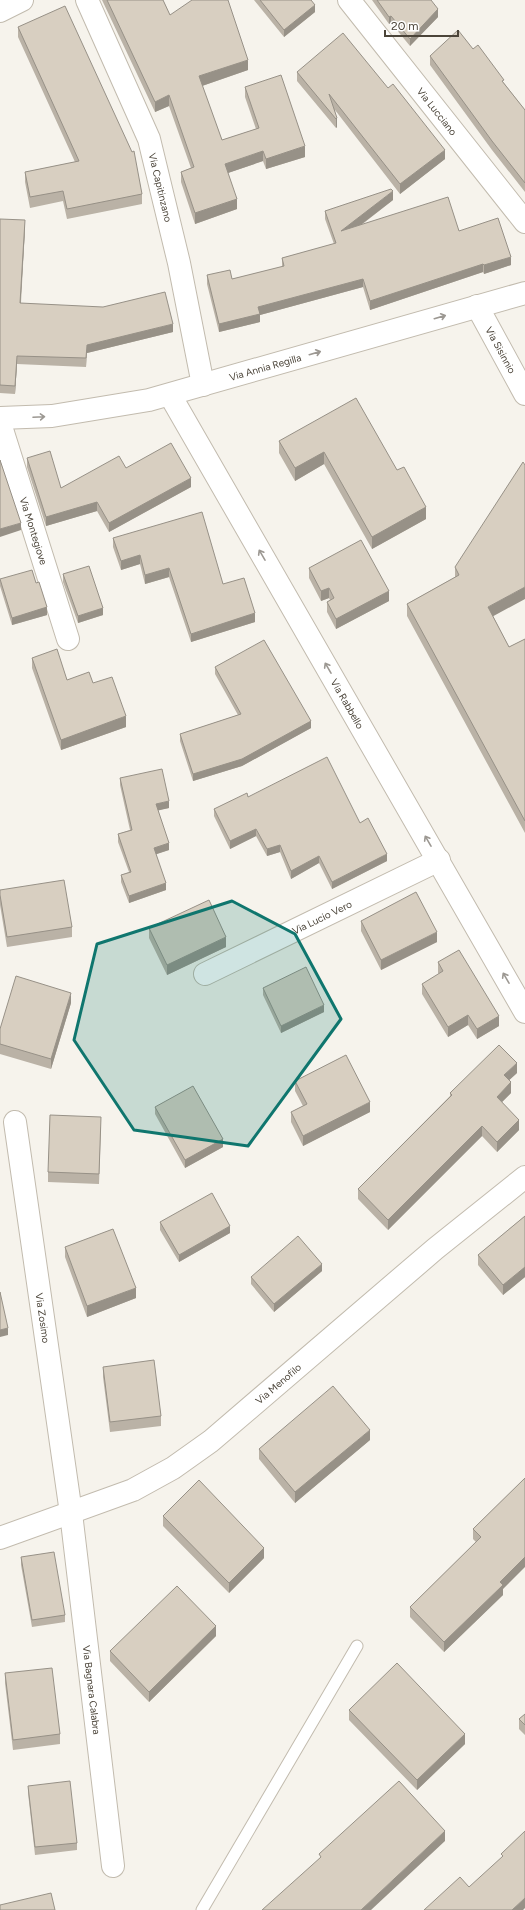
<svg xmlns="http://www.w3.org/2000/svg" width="525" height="1910" font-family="Figtree,sans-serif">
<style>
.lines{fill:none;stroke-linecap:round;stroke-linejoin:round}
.service-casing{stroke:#c2bbae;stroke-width:13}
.minor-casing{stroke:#c2bbae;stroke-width:24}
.tertiary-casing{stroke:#c2bbae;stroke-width:24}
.service{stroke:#fff;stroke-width:11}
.minor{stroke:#fff;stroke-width:22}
.tertiary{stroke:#fff;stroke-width:22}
.wall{fill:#bab2a6}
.shaded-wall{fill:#979187}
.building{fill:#d8cfc1;stroke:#979187}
.oneway{stroke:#9c9892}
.marked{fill:#0f766e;fill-opacity:0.2;stroke:#0f766e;stroke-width:3;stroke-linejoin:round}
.labels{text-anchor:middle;stroke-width:3.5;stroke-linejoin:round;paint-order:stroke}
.street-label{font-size:10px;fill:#4b4439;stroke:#fff}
</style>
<rect width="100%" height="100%" fill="#f6f3ec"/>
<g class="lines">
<g class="service-casing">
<path id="service" d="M202 1910 357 1646"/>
</g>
<g class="minor-casing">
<g id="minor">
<path id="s1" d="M87 0 149 139 179 263 203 385"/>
<path id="s2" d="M349 0 525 222"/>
<path d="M0 11 22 0"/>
<path id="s3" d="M477 306 525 394"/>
<path id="s4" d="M170 395 525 1012"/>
<path id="s5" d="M0 423 68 639"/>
<path id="s6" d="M205 974 439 860"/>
<path id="s7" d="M15 1122 71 1513 113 1866"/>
<path id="s8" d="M0 1538 133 1490 173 1468 211 1441 435 1249 525 1177"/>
</g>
</g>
<g class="tertiary-casing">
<g id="tertiary">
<path id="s9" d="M0 418 52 416 149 400 525 293"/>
</g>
</g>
<use href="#service" class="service"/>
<use href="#minor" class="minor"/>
<use href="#tertiary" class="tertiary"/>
</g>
<path class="wall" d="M102 0H163L170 15 248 70 202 86 222 140 256 129 245 97V87L305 157 266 169 263 161 228 173 237 209 195 224 181 182V172L191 168 169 106 155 112Z
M254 0H311L315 12 284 37Z
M372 0H431L438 17 410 46 391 23 389 24Z
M18 27 142 194V204L67 219 63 201 30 208 25 182V172L75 162 18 37Z
M473 49 504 83 525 110V192L492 150 430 65V56Z
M297 72 445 159 400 194 335 110 337 127 336 128 297 81Z
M393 200 360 226 459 231 511 265 484 274 483 272 370 310 363 287 260 315V322L219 332 207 284V275L232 279 282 267V258L334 244 325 219V211Z
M0 219 25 229 21 303 173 332 87 353 86 367 17 364 15 394 0 393Z
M279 441 397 470 426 519 372 549 324 464 295 481 279 453Z
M27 458 61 488 126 468 191 487 109 532 97 511 46 526 27 467Z
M113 538 223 584 255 622 191 642 169 577 145 584 140 564 121 570 113 547Z
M455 567 493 616 509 647 525 639V833L407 616V604L455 577Z
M309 568 389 601 336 629 327 612V602L330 600 329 598 321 601 309 578Z
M63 574 103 615 78 623 63 582Z
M0 579 36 583 47 615 12 625 0 586Z
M32 658 67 680 93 683 126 727 61 750 32 668Z
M215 667 311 728 242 766 193 781 180 741V734L238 715 215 674Z
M120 778 169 808 158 810 169 850 156 854 166 890 129 903 121 882V875L129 872 118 842V834L130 830 120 785Z
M248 797 360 823 387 861 332 889 319 863 291 879 280 852 267 856 256 836 230 849 214 816V809Z
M0 890 72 927V937L7 947 0 905Z
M361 921 437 942 381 970 361 931Z
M149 928 226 947 167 975 149 938Z
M438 962 499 1026 477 1039 468 1025 448 1037 422 994V984L439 974 438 973Z
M263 988 324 1012 281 1033 263 995Z
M71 1003 51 1069 0 1054V1029Z
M517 1073 509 1080 511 1093 502 1102 519 1130 497 1152 482 1136 388 1230 358 1199V1189L450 1096V1093Z
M295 1081 370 1112 303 1146 291 1122V1112L303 1106 295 1091Z
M155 1107 223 1147 185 1168 155 1114Z
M101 1127 99 1184 48 1182V1172Z
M525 1216V1277L503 1295 478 1265V1255Z
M160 1222 230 1233 179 1262 160 1230Z
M65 1247 136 1298 87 1317 65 1257Z
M322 1271 274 1312 251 1284V1277Z
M103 1367 161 1416V1426L110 1432 103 1377Z
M370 1440 295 1503 259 1459V1449Z
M525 1478 503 1589V1595L444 1652 410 1617V1607L476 1542 473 1539V1529Z
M163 1516 264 1558 229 1593 163 1526Z
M21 1557 65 1615V1622L32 1627 21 1565Z
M216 1636 149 1702 110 1661V1651Z
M5 1673 60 1734V1744L13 1750 5 1683Z
M349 1710 465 1744 417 1790 349 1720Z
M525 1714V1735L519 1729V1719Z
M28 1786 77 1843V1850L35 1855 28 1793Z"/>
<path class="shaded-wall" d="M315 5V12L284 37V30Z
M438 9V17L410 46V39Z
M391 16V23L389 24V17Z
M248 60V70L199 87V76Z
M169 95V106L155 112V102Z
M337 118V127L336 128V119Z
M305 146V157L266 169V159Z
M445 150V159L400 194V184Z
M263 151V161L225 174V164Z
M393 191V200L341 240V231Z
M237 199V209L195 224V213Z
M25 220V229L20 311V303Z
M511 257V265L484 274V265Z
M483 264V272L370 310V301Z
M363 279V287L260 315V322L219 332V324L258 307Z
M173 324V332L87 353 86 367 87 345Z
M17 356V364L15 394V386Z
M324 452V464L295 481V468Z
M191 478V487L109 532V523Z
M97 502V511L46 526V517Z
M426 507V519L372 549V537Z
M21 523V530L0 537V529Z
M140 555V564L121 570V561Z
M169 568V577L145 584V575Z
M525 587V599L488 619V607Z
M329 588V598L321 601V591Z
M389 591V601L336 629V619Z
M47 607V615L12 625V618Z
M103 608V615L78 623V616Z
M255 613V622L191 642V634Z
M126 716V727L61 750V740Z
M311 721V728L242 766 193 781V774Z
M169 801V808L156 811V804Z
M256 829V836L230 849V841Z
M169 843V850L154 855V848Z
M280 845V852L267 856V849Z
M387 854V861L332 889V882Z
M319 856V863L291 879V871Z
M166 883V890L129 903V896Z
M437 932V942L381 970V960Z
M226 937V947L167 975V965Z
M71 993V1003L51 1069V1059Z
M324 1005V1012L281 1033V1026Z
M468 1015V1025L448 1037V1027Z
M499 1016V1026L477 1039V1029Z
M517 1063V1073L504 1085V1075Z
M511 1082V1093L497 1107V1097Z
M370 1102V1112L303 1146V1136Z
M519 1120V1130L497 1152V1142Z
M482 1126V1136L388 1230V1220Z
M223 1139V1147L185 1168V1160Z
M230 1226V1233L179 1262V1255Z
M322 1264V1271L274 1312V1304Z
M525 1267V1277L503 1295V1285Z
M136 1288V1298L87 1317V1306Z
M8 1328V1335L0 1337V1330Z
M370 1430V1440L295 1503V1492Z
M264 1548V1558L229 1593V1583Z
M525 1557V1567L503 1589V1595L444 1652V1642L500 1582Z
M216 1626V1636L149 1702V1692Z
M465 1734V1744L417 1790V1780Z
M445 1831V1841L371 1910H361Z
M525 1898V1908L523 1910H512Z"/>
<path class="building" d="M107 0H163L170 15 192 0H228L248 60 199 76 222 140 259 128 245 87 281 75 305 146 266 159 263 151 225 164 237 199 195 213 181 172 194 167 169 95 155 102Z
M260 0H311L315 5 284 30Z
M377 0H431L438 9 410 39 391 16 389 17Z
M65 6 132 152 134 151 142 194 67 209 63 191 30 197 25 172 79 161 18 27Z
M458 30 473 49 478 45 504 80 502 81 525 110V183L492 141 430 56Z
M343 33 388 88 393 84 445 150 400 184 329 94 337 118 336 119 297 72Z
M391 189 393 191 341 231 448 197 459 231 498 218 511 257 484 265 483 264 370 301 363 279 258 307 260 314 219 324 207 275 230 270 232 279 284 266 282 258 336 243 325 211Z
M0 219 25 220 20 303 103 307 165 292 173 324 87 345 86 358 17 356 15 386 0 385Z
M356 398 397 470 404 467 426 507 372 537 324 452 295 468 279 441Z
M171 443 191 478 109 523 97 502 46 517 27 458 50 451 61 488 119 456 126 468Z
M0 460 21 523 0 529Z
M523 462 525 465V587L488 607 509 647 525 639V821L407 604 459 575 455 567Z
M202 512 223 584 244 578 255 613 191 634 169 568 145 575 140 555 121 561 113 538Z
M361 540 389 591 336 619 327 602 334 598 329 588 321 591 309 568Z
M89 566 103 608 78 616 63 574Z
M32 570 36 583 39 582 47 607 12 618 0 579Z
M264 640 311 721 242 759 193 774 180 734 241 714 215 667Z
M57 649 67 680 89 672 93 683 112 677 126 716 61 740 32 658Z
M327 757 360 823 368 818 387 854 332 882 319 856 291 871 280 845 267 849 256 829 230 841 214 809 247 793 248 797Z
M162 769 169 801 156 804 169 843 154 848 166 883 129 896 121 875 131 872 118 834 132 830 120 778Z
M64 880 72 927 7 937 0 895V890Z
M416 892 437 932 381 960 361 921Z
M209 900 226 937 167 965 149 928Z
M459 950 499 1016 477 1029 468 1015 448 1027 422 984 443 971 438 962Z
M306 967 324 1005 281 1026 263 988Z
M16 976 71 993 51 1059 0 1044V1029Z
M499 1045 517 1063 504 1075 511 1082 497 1097 519 1120 497 1142 482 1126 388 1220 358 1189 452 1095 450 1093Z
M346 1055 370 1102 303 1136 291 1112 307 1104 295 1081Z
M193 1086 223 1139 185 1160 155 1107Z
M50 1115 101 1117 99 1174 48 1172Z
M212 1193 230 1226 179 1255 160 1222Z
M525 1216V1267L503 1285 478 1255Z
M113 1229 136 1288 87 1306 65 1247Z
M298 1236 322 1264 274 1304 251 1277Z
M0 1292 8 1328 0 1330Z
M154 1360 161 1416 110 1422 103 1367Z
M333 1386 370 1430 295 1492 259 1449Z
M525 1478V1557L500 1582 503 1585 444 1642 410 1607 481 1537 473 1529Z
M199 1480 264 1548 229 1583 163 1516Z
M54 1552 65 1615 32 1620 21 1557Z
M177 1586 216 1626 149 1692 110 1651Z
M397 1663 465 1734 417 1780 349 1710Z
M52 1668 60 1734 13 1740 5 1673Z
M525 1714V1725L519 1719Z
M70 1781 77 1843 35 1847 28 1786Z
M399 1781 445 1831 361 1910H262L321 1857 319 1854Z
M525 1831V1898L512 1910H424L460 1877 469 1887 503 1856 501 1854Z
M51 1893 55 1910H0V1905Z"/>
<defs><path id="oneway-shaft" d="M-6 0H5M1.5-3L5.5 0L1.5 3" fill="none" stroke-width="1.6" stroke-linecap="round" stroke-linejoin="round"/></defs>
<g class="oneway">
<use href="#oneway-shaft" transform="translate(440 317) rotate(-16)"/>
<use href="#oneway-shaft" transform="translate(315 353) rotate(-16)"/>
<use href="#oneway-shaft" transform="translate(39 417) rotate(-3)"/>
<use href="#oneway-shaft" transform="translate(262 555) rotate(-120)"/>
<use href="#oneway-shaft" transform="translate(328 668) rotate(-120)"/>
<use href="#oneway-shaft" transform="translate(428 841) rotate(-120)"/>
<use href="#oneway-shaft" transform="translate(506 978) rotate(-120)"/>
</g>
<path class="marked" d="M232 901 295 934 341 1019 248 1146 134 1130 74 1040 97 944Z"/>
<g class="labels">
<g class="street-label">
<text dy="4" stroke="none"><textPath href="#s2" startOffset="142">Via Lucciano</textPath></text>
<text dy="4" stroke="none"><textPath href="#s1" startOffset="202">Via Capitinzano</textPath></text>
<text dy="4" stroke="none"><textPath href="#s3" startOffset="50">Via Sisinnio</textPath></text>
<text dy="4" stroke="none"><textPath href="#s9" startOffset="271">Via Annia Regilla</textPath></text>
<text dy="4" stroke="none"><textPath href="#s5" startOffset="113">Via Montegiove</textPath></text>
<text dy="4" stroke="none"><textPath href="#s4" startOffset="356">Via Rabbello</textPath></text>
<text dy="4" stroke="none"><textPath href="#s6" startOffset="130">Via Lucio Vero</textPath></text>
<text dy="4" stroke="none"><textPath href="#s7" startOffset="198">Via Zosimo</textPath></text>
<text dy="4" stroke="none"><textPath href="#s8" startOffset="322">Via Menofilo</textPath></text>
<text dy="4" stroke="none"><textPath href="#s7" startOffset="573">Via Bagnara Calabra</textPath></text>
</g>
</g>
<path d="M385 30v6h73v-6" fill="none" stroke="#4b4439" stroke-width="2"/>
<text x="391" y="30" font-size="12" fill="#4b4439" stroke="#ffffff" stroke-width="3" paint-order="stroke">20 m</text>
</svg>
